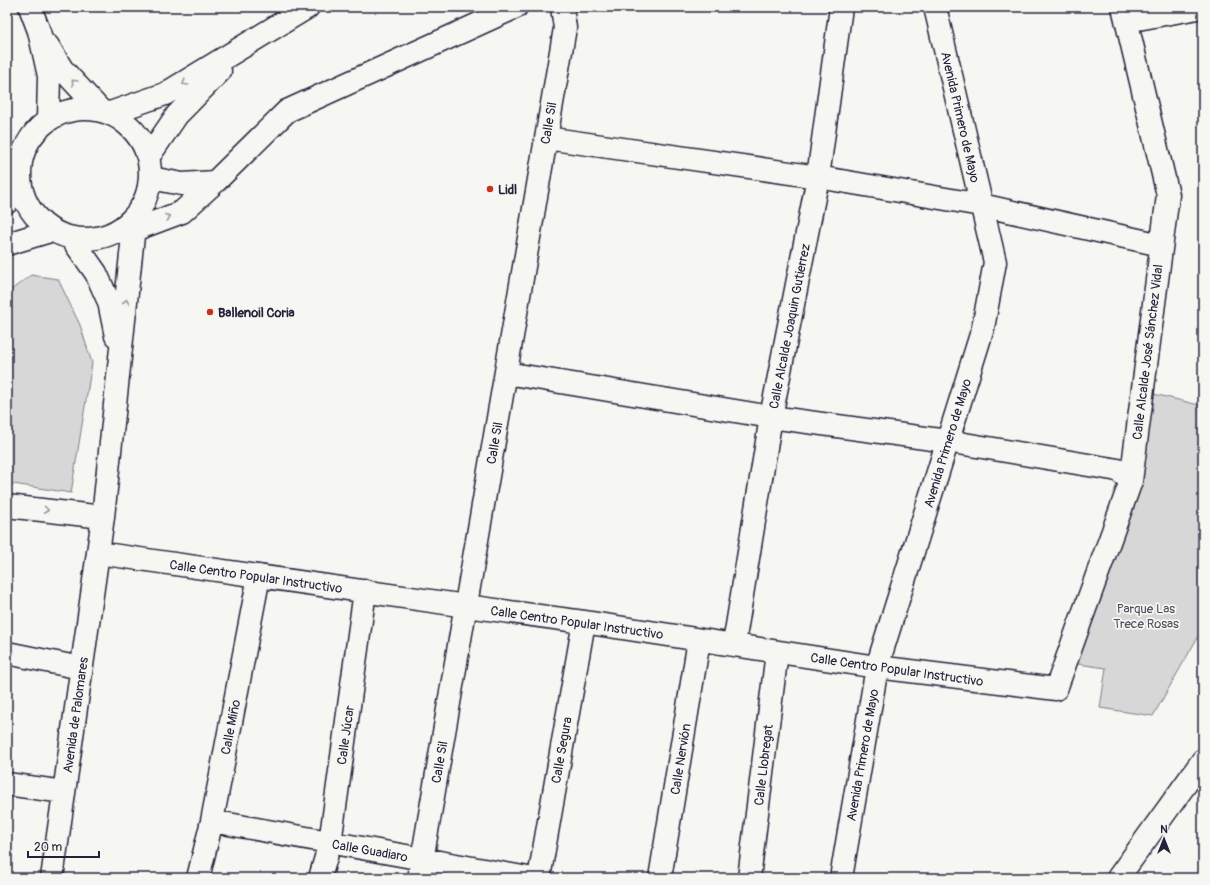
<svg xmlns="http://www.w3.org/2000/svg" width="1210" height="885" font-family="Pangolin,sans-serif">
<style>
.park{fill:#d7d7d7;stroke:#7c7c89}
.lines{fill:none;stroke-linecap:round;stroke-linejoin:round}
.street-casing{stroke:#22223b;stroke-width:25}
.secondary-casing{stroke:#22223b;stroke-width:25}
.street{stroke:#f6f6f2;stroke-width:22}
.secondary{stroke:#f6f6f2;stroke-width:22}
.oneway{stroke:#9797a0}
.poi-dot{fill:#c8321e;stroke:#f6f6f2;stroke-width:1.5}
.labels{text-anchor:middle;stroke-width:3.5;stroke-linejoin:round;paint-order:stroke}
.street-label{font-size:13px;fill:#22223b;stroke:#f6f6f2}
.poi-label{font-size:13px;font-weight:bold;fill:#22223b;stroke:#f6f6f2;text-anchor:start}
.park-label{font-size:13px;fill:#4f4f62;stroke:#f6f6f2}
</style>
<rect width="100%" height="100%" fill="#f6f6f2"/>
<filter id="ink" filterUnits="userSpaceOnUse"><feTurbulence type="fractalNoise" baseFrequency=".025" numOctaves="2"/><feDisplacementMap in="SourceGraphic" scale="8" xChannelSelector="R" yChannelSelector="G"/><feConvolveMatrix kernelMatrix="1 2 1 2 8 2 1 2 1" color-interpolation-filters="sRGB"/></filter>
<g filter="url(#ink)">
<path class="park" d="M31 275 58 279 80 325 92 363 71 493 7 483V293Z
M1146 392 1203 406V628L1153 716 1100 708 1106 668 1071 663Z"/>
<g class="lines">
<g class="street-casing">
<path id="street" d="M1127 21 1203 7
M546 138 818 177 981 205 1161 245
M151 178 182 184 215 182
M117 232 134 230 182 212 215 182 287 111 516 7
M72 239 96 273 109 302 116 336
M506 373 771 417 947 441 1118 470 1131 481
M7 506 103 517
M98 553 466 606 584 622 877 667 1056 689 1131 481 1168 195 1123 7
M734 644 771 417 818 177 841 7
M7 653 81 668
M7 784 64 792
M212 821 528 878
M52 878 103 517 135 217
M198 878 212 821 259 576
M320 878 330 843 365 591
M419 878 565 28 562 7
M539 878 584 622
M660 878 699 640
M749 878 777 652
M841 878 877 667 983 328 995 262 935 7
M1118 878 1203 760"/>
</g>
<g class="secondary-casing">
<path id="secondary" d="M30 7 39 31 49 76 48 120
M48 46 62 69 100 110
M20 174a65 65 0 1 1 130 0a65 65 0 1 1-130 0Z
M110 113 165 94 308 7
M149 156 177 115 220 71
M7 202 19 181
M7 244 50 231"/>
</g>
<use href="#street" class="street"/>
<use href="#secondary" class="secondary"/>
</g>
<defs><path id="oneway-chevron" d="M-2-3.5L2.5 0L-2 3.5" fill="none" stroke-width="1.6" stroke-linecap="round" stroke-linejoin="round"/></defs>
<g class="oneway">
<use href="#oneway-chevron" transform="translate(74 82) rotate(-133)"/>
<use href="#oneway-chevron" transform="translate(185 83) rotate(149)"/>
<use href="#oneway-chevron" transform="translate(168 217) rotate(-21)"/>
<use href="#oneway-chevron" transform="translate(126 302) rotate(-84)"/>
<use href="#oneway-chevron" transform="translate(46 510) rotate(7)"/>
</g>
</g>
<g class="poi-dot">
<circle cx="490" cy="189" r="4"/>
<circle cx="210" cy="312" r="4"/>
</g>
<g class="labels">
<g class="street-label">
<text transform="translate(961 117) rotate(77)" y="5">Avenida Primero de Mayo</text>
<text transform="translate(548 123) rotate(-80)" y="5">Calle Sil</text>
<text transform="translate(789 326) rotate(-79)" y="5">Calle Alcalde Joaquin Gutierrez</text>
<text transform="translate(1147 352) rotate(-83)" y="5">Calle Alcalde José Sánchez Vidal</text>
<text transform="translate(494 443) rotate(-80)" y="5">Calle Sil</text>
<text transform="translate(947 443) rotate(-73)" y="5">Avenida Primero de Mayo</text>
<text transform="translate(256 576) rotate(8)" y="5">Calle Centro Popular Instructivo</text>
<text transform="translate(577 622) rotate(8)" y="5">Calle Centro Popular Instructivo</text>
<text transform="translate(897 669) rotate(8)" y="5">Calle Centro Popular Instructivo</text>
<text transform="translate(75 715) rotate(-82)" y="5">Avenida de Palomares</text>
<text transform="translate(230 727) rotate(-79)" y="5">Calle Miño</text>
<text transform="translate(345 735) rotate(-82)" y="5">Calle Júcar</text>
<text transform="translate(561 750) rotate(-80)" y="5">Calle Segura</text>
<text transform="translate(862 755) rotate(-80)" y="5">Avenida Primero de Mayo</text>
<text transform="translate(680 759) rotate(-81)" y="5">Calle Nervión</text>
<text transform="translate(439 762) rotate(-80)" y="5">Calle Sil</text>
<text transform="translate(763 765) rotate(-83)" y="5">Calle Llobregat</text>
<text transform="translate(370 850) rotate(10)" y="5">Calle Guadiaro</text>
</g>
<g class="poi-label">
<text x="498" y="194">Lidl</text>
<text x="218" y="317">Ballenoil Coria</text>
</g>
<g class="park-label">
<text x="1146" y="613">Parque Las<tspan x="1146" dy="15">Trece Rosas</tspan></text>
</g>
</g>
<rect width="1210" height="885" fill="none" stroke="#f6f6f2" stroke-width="24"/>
<rect x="12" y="12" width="1186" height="861" fill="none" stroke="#22223b" stroke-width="1.5" filter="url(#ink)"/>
<g transform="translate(1164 839)" stroke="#f6f6f2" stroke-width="3" paint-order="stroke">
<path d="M0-3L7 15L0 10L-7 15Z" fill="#22223b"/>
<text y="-6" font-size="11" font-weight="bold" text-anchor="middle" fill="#22223b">N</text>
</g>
<path d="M28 851v6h71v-6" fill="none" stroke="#22223b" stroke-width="2"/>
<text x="34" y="851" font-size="12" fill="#22223b" stroke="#f6f6f2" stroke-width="3" paint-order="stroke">20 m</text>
</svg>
